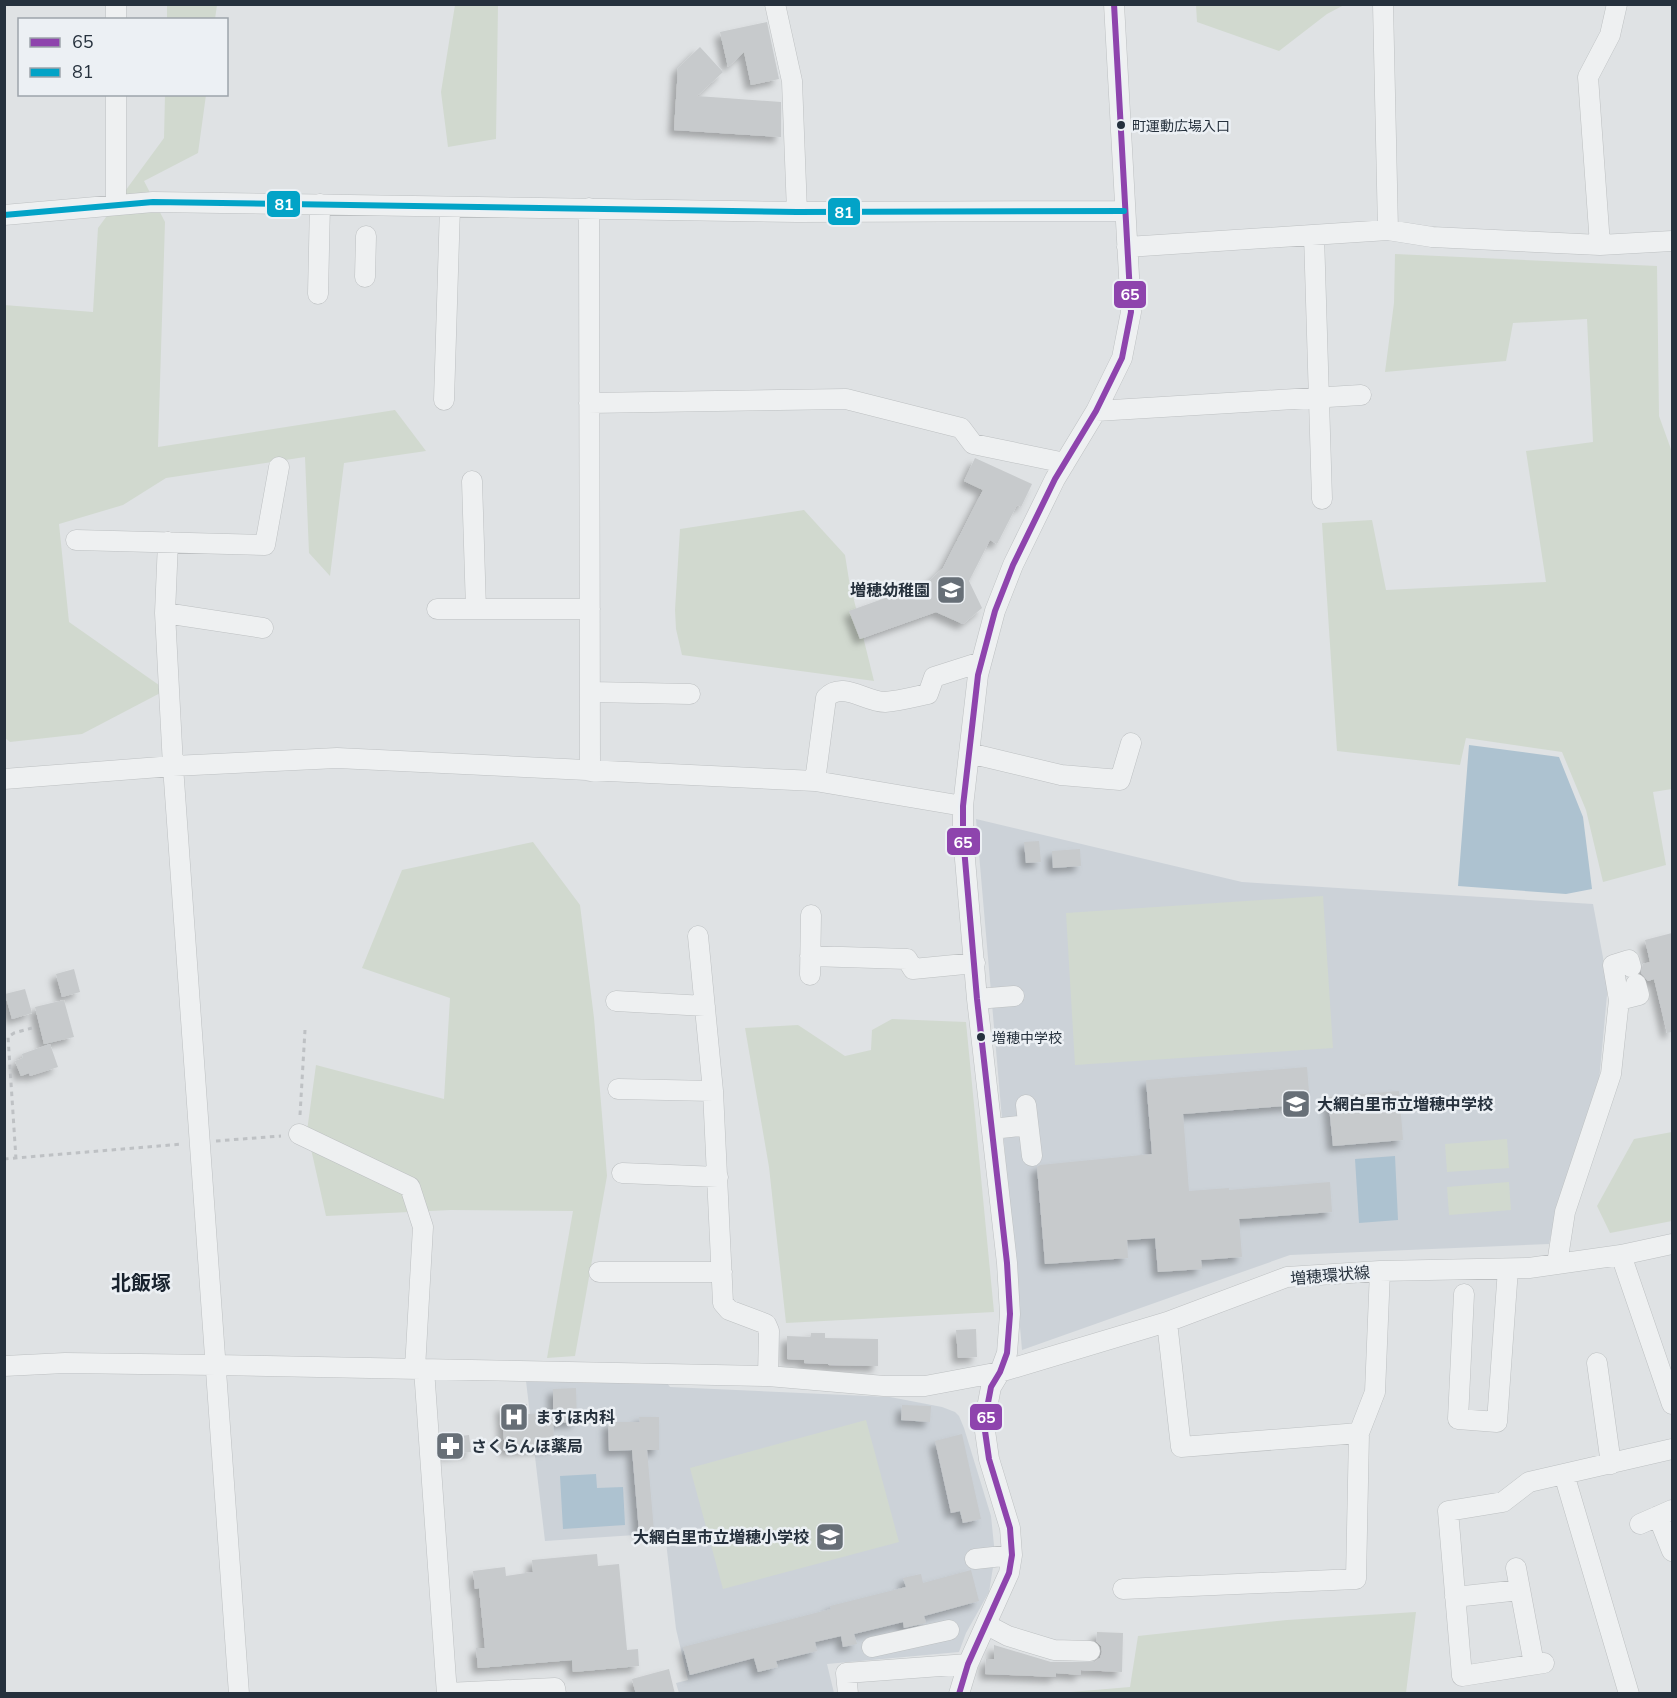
<svg xmlns="http://www.w3.org/2000/svg" width="1677" height="1698" font-family="'Nunito Sans','Noto Sans JP',sans-serif">
<style>
.built{fill:#ccd2d8}
.green{fill:#d1d9cf}
.water{fill:#adc2d0}
.building{fill:#c7cacc;filter:url(#shadow)}
.lines{fill:none;stroke-linecap:round;stroke-linejoin:round}
.minor-casing{stroke:#bdc0c2;stroke-width:21}
.path{stroke:#bec1c4;stroke-width:3;stroke-dasharray:4.5 4.5;stroke-linecap:butt}
.minor{stroke:#eef0f1;stroke-width:20}
.bus-1-casing{stroke:#ecf0f4;stroke-width:10}
.bus-2-casing{stroke:#ecf0f4;stroke-width:10}
.bus-1{stroke:#8e44ad;stroke-width:6}
.bus-2{stroke:#02a3c7;stroke-width:6}
.bus-dot{fill:#26313d;stroke:#ecf0f4;stroke-width:2}
.labels{text-anchor:middle;stroke-width:5;stroke-linejoin:round;paint-order:stroke}
.bus-label{font-size:14px;fill:#26313d;stroke:#ecf0f4;text-anchor:start}
.poi-label{font-size:16px;font-weight:bold;fill:#26313d;stroke:#ecf0f4;text-anchor:start}
.street-label{font-size:16px;fill:#26313d;stroke:#ecf0f4}
.quarter-label{font-size:20px;font-weight:bold;fill:#18222e;stroke:#ecf0f4}
.line-badge{stroke:#ecf0f4;stroke-width:2}
.badge-label{font-size:16px;text-anchor:middle;font-weight:bold;fill:#fff}
</style>
<defs>
<filter id="shadow"><feDropShadow dx="-5.5" dy="5.5" stdDeviation="3" flood-color="#0004"/></filter>
</defs>
<rect width="100%" height="100%" fill="#dfe2e4"/>
<path class="built" d="M976 819 1242 882 1593 904 1608 984 1599 1081 1559 1199 1549 1244 1290 1255 1022 1350Z
M526 1381 667 1383 670 1387 890 1397 942 1407 955 1412 959 1416 964 1428 991 1516 995 1555 989 1592 966 1633 959 1652 827 1664 834 1693H679L676 1683 688 1680 676 1629 665 1533 545 1541Z"/>
<path class="green" d="M167 5H217L215 19H167Z
M455 5H498L496 139 448 147 441 92Z
M1196 5V4L1344 5 1327 14 1279 51 1197 22Z
M165 95H206L198 153 144 181 165 222 158 447 395 410 426 451 344 463 330 576 309 553 305 457 166 478 123 505 59 524 69 622 166 690 82 734 10 742 4 737V305L93 312 98 228 164 138Z
M1395 254 1657 266 1659 416 1672 452V789L1653 792 1666 865 1603 882 1586 810 1562 752 1466 738 1460 765 1337 751 1322 523 1372 520 1386 590 1546 582 1526 451 1593 442 1587 319 1513 323 1506 361 1385 372 1394 303Z
M804 510 845 555 849 580 874 681 682 655 676 629 675 610 680 529Z
M533 842 580 905 594 1018 607 1176 575 1356 547 1358 573 1211 451 1210 326 1216 307 1131 316 1065 444 1099 450 998 362 968 402 870Z
M1323 896 1333 1048 1075 1065 1066 913Z
M892 1019 966 1022 994 1312 786 1323 769 1167 745 1028 798 1025 845 1056 871 1050 872 1030Z
M1672 1132V1221L1610 1233 1597 1206 1634 1139Z
M1507 1139 1509 1168 1447 1172 1445 1144Z
M1509 1182 1511 1210 1449 1215 1447 1187Z
M866 1420 899 1542 723 1589 690 1468Z
M1416 1612 1406 1693H1059L1130 1687 1138 1636 1287 1620Z"/>
<path class="water" d="M1469 745 1559 757 1583 817 1592 889 1566 894 1458 886Z
M1395 1156 1398 1220 1359 1223 1355 1159Z
M596 1474 597 1488 623 1487 625 1525 563 1529 560 1476Z"/>
<path class="building" d="M767 22 779 79 751 85 744 52 728 67 720 32Z
M700 47 723 72 697 96 781 102V137L674 130 678 68Z
M975 458 1032 484 1021 507 1017 505 997 544 990 540 969 581 982 608 963 624 936 612 860 639 849 611 927 583 943 568 983 490 964 481Z
M1039 841 1041 862 1026 863 1024 842Z
M1080 849 1081 866 1053 868 1052 851Z
M1672 933V1032L1667 1033 1654 979 1648 981 1641 973 1643 964 1650 962 1645 940Z
M74 969 80 992 62 997 56 974Z
M25 989 32 1013 12 1019 5 994Z
M64 1000 74 1037 44 1044 35 1007Z
M50 1044 58 1067 30 1076 29 1073 21 1076 15 1061 23 1058 22 1054Z
M1307 1067 1310 1104 1183 1114 1189 1191 1229 1188V1190L1330 1182 1332 1212 1239 1219 1242 1257 1201 1260 1202 1269 1158 1272 1155 1238 1127 1240 1128 1258 1045 1264 1037 1167 1040 1165 1152 1154 1146 1080Z
M1399 1091 1403 1140 1333 1146 1328 1097Z
M976 1329 977 1357 958 1358 956 1330Z
M811 1333H825V1338L878 1339V1366L828 1365V1364L804 1363V1360L787 1359V1336L811 1337Z
M576 1388 577 1422 553 1423V1389Z
M527 1404V1414L553 1413 554 1447 505 1451 501 1406Z
M902 1405 931 1406 930 1422 901 1420Z
M639 1417H659V1450H647L654 1531 639 1532 632 1450 609 1451 608 1422H640Z
M962 1434 981 1519 963 1523 960 1511 951 1513 935 1441Z
M469 1435 471 1452 444 1455 442 1438Z
M597 1554 598 1566 619 1564 627 1650 638 1649 639 1666 573 1672 572 1660 478 1668 476 1648H485L479 1588 475 1589 473 1571 505 1567 506 1576 533 1572 532 1560Z
M971 1570 979 1601 924 1616 926 1623 904 1628 903 1622 854 1634 857 1644 843 1647 841 1636 815 1642 817 1651 776 1661 778 1667 758 1672 754 1658 690 1675 683 1647 831 1609 830 1606 906 1587 903 1578 921 1574 923 1583Z
M1097 1632 1123 1633 1122 1672 1081 1670V1675L1056 1673V1677L985 1674 986 1659H994V1645L1051 1662H1095L1100 1658 1102 1652 1101 1646 1096 1641Z
M669 1669 675 1694H636L632 1679Z"/>
<g class="lines">
<g class="minor-casing">
<path id="minor" d="M775 4 792 81 797 212
M1383 4 1388 230
M116 20V4
M116 205V94
M589 208 590 771
M4 215 153 202 797 212 1124 211
M1314 235 1322 499
M1600 245 1588 77 1610 35 1617 4
M1127 247 1388 230 1432 237 1600 245 1672 241
M365 277 366 236
M318 294 320 204
M444 400 450 207
M589 403 846 399 961 428 973 444 1065 463
M1096 411 1361 395
M472 481 476 609
M76 540 265 545 279 467
M168 542 165 613 173 766 239 1694
M437 609H590
M165 613 263 628
M591 692 690 694
M969 753 1061 775 1120 780 1131 743
M4 779 173 766 337 758 815 781 963 806
M815 781 826 698C842 680 865 702 885 702 899 701 914 697 928 694L934 677 981 662
M698 936 713 1091 723 1303 729 1310 766 1324 769 1331 768 1376
M810 956 907 959 913 969 975 963
M810 975 811 915
M977 999 1014 996
M1619 1000 1639 995 1636 984
M616 1001 705 1006
M618 1089 713 1091
M1026 1105 1032 1156
M992 1129 1028 1125
M299 1134 410 1187 423 1227 415 1369
M622 1173 718 1177
M1621 1255 1672 1404
M1557 1264 1565 1212 1611 1074 1619 1000 1613 965 1629 960 1631 967
M599 1272H722
M1464 1294 1458 1419 1497 1422 1508 1269
M1167 1322 1181 1447 1359 1433
M1597 1363 1611 1464
M4 1366 65 1363 215 1365 768 1376 884 1386H925L1000 1372 1167 1322 1287 1277 1380 1271 1529 1268 1621 1255 1672 1244
M424 1369 447 1694
M1564 1474 1629 1694
M1658 1516 1672 1551
M1640 1524 1672 1510
M975 1559 1012 1555
M1516 1568 1534 1664
M1123 1589 1356 1579 1359 1433 1375 1392 1380 1271
M1455 1597 1520 1590
M987 1625 1008 1636 1054 1650 1090 1651
M872 1647 949 1630
M1544 1663 1462 1676 1448 1511 1503 1502 1529 1482 1672 1449
M447 1693 555 1688 556 1694
M848 1694 846 1673 968 1664
M959 1694 968 1664 1009 1573 1012 1555 1010 1528 989 1459 985 1431 987 1408 991 1387 1000 1372 1007 1353 1010 1314 1007 1263 977 999 963 836V806L978 675 995 611 1013 565 1055 479 1096 411 1122 358 1131 312 1114 4"/>
</g>
<path class="path" d="M300 1115 305 1030
M216 1141 281 1136
M4 1159 183 1144
M16 1159 8 1037 14 1033 32 1028"/>
<use href="#minor" class="minor"/>
<g class="bus-1-casing">
<path id="bus-1" d="M959 1694 968 1664 1009 1573 1012 1555 1010 1528 989 1459 985 1431 987 1408 991 1387 1000 1372 1007 1353 1010 1314 1007 1263 977 999 963 836V806L978 675 995 611 1013 565 1055 479 1096 411 1122 358 1131 312 1114 4"/>
</g>
<g class="bus-2-casing">
<path id="bus-2" d="M4 215 153 202 797 212 1124 211"/>
</g>
<use href="#bus-1" class="bus-1"/>
<use href="#bus-2" class="bus-2"/>
</g>
<defs>
<g id="school-square" transform="scale(1.5)"><rect x="-9" y="-9" width="18" height="18" rx="4" fill="#676f77" stroke="#ecf0f4"/><path d="M0-5L7-2L0 1L-7-2ZM-4 1L0 2.5L4 1V4Q0 6-4 4Z" fill="#fff"/></g>
<g id="hospital-square" transform="scale(1.5)"><rect x="-9" y="-9" width="18" height="18" rx="4" fill="#676f77" stroke="#ecf0f4"/><path d="M-5-5h3v3.5h4V-5h3V5h-3V1.5h-4V5h-3Z" fill="#fff"/></g>
<g id="pharmacy-square" transform="scale(1.5)"><rect x="-9" y="-9" width="18" height="18" rx="4" fill="#676f77" stroke="#ecf0f4"/><path d="M-2-6h4v4h4v4h-4v4h-4v-4h-4v-4h4Z" fill="#fff"/></g>
</defs>
<g fill-rule="evenodd">
<use href="#school-square" x="951" y="590"/>
<use href="#school-square" x="1296" y="1104"/>
<use href="#hospital-square" x="514" y="1417"/>
<use href="#pharmacy-square" x="450" y="1446"/>
<use href="#school-square" x="830" y="1537"/>
</g>
<g class="bus-dot">
<circle cx="1121" cy="125" r="5"/>
<circle cx="981" cy="1037" r="5"/>
</g>
<g class="labels">
<g class="bus-label">
<text x="1132" y="131">町運動広場入口</text>
<text x="992" y="1043">増穂中学校</text>
</g>
<g class="poi-label">
<text x="930" y="596" text-anchor="end">増穂幼稚園</text>
<text x="1317" y="1110">大網白里市立増穂中学校</text>
<text x="535" y="1423">ますほ内科</text>
<text x="471" y="1452">さくらんほ薬局</text>
<text x="809" y="1543" text-anchor="end">大網白里市立増穂小学校</text>
</g>
<g class="street-label">
<text transform="translate(1330 1275) rotate(-5)" y="6">増穂環状線</text>
</g>
<g class="quarter-label">
<text x="141" y="1290">北飯塚</text>
</g>
</g>
<g class="line-badge">
<rect x="266" y="190" width="35" height="28" rx="6" fill="#02a3c7"/>
<rect x="827" y="197" width="34" height="29" rx="6" fill="#02a3c7"/>
<rect x="1113" y="280" width="34" height="29" rx="6" fill="#8e44ad"/>
<rect x="946" y="827" width="35" height="29" rx="6" fill="#8e44ad"/>
<rect x="969" y="1403" width="34" height="28" rx="6" fill="#8e44ad"/>
</g>
<g class="badge-label">
<text x="284" y="210">81</text>
<text x="844" y="218">81</text>
<text x="1130" y="300">65</text>
<text x="963" y="848">65</text>
<text x="986" y="1423">65</text>
</g>
<rect width="1677" height="1698" fill="none" stroke="#26313d" stroke-width="12"/>
<rect x="18" y="18" width="210" height="78" fill="#ecf0f4" stroke="#9da4ab" stroke-width="1.5"/>
<rect x="30" y="38" width="30" height="9" fill="#8e44ad" stroke="#9da4ab" stroke-width="1.5"/>
<text x="72" y="48" font-size="18" fill="#26313d">65</text>
<rect x="30" y="68" width="30" height="9" fill="#02a3c7" stroke="#9da4ab" stroke-width="1.5"/>
<text x="72" y="78" font-size="18" fill="#26313d">81</text>
</svg>
